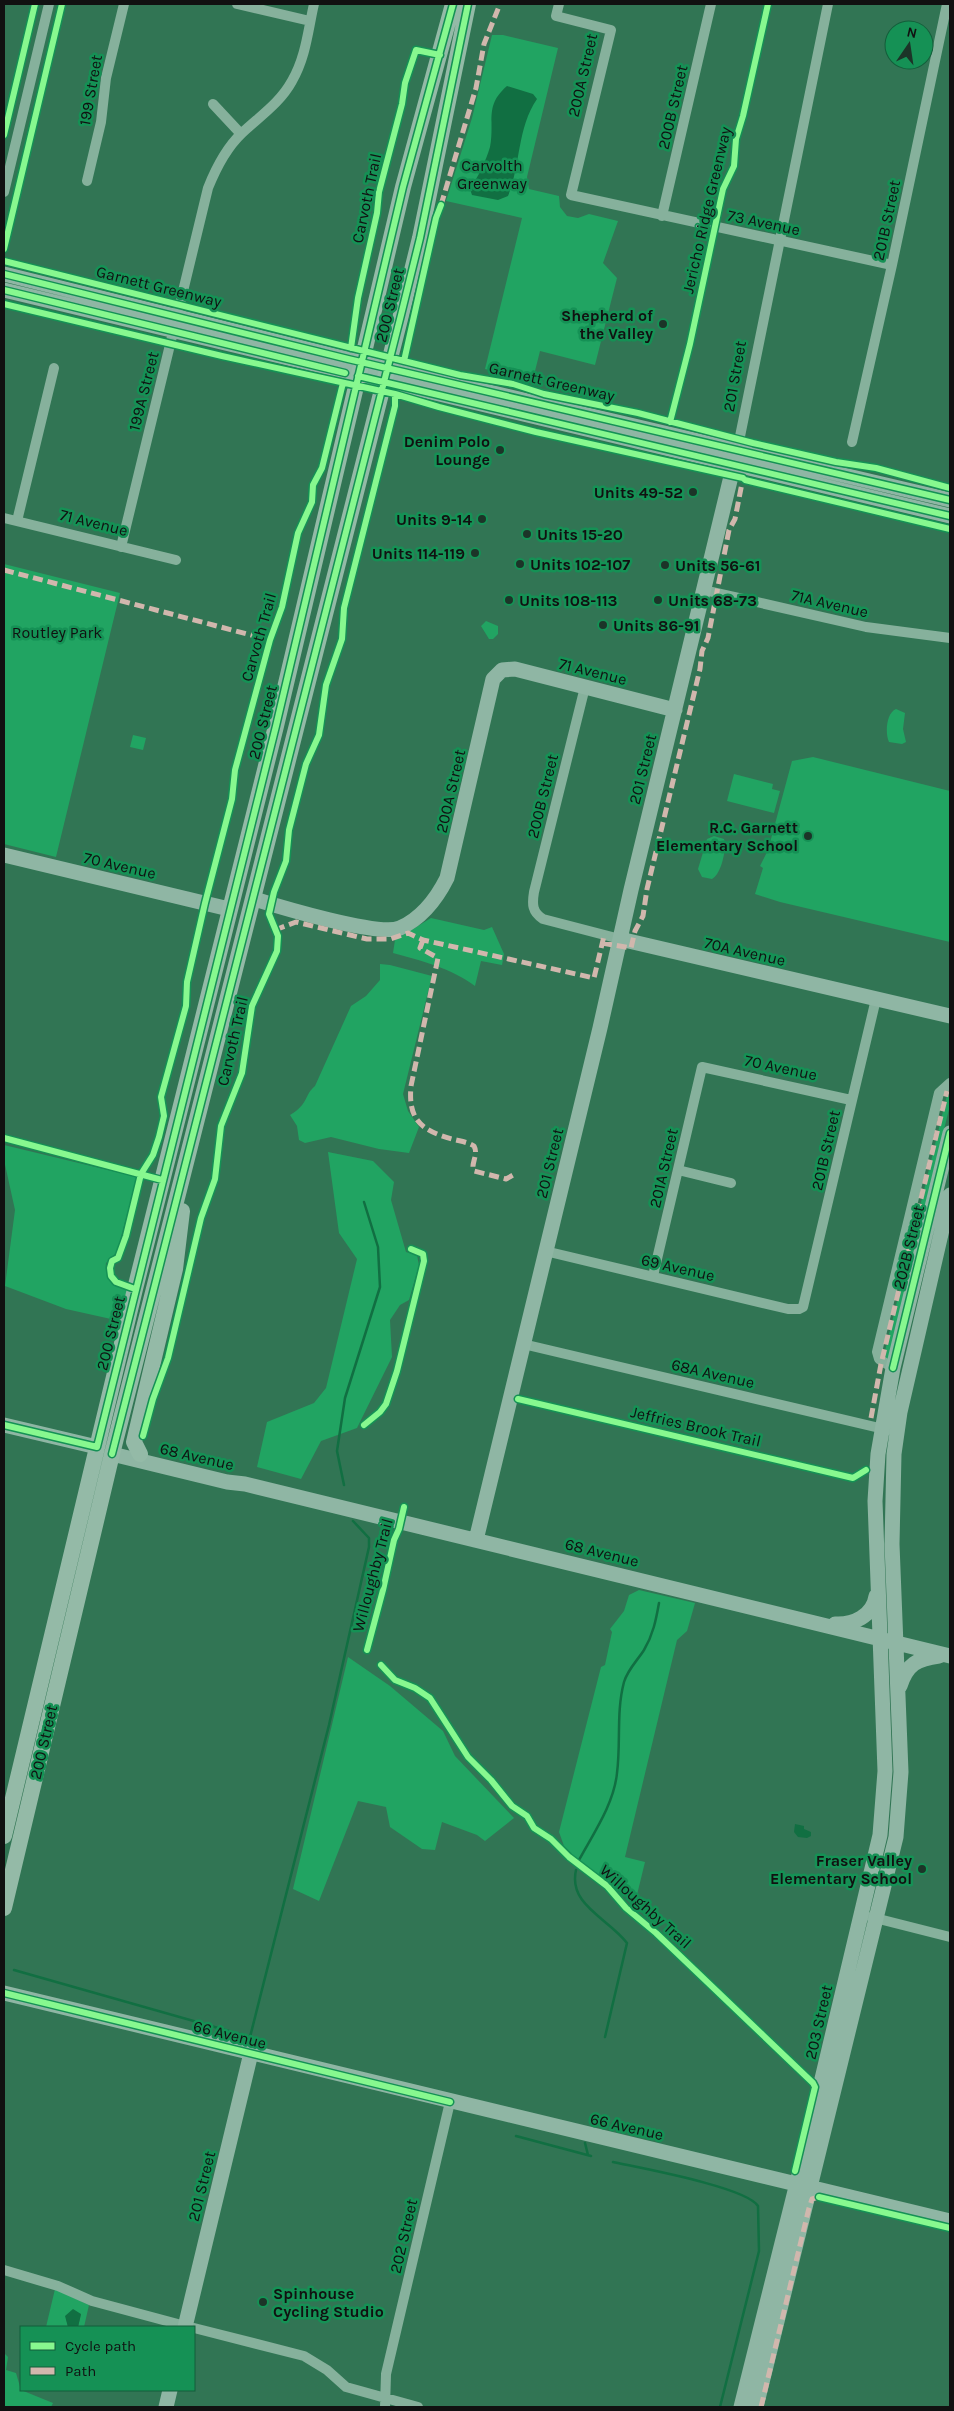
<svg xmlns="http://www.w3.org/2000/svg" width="954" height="2411" font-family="Karla,sans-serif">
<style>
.green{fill:#21a462}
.water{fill:#116f42}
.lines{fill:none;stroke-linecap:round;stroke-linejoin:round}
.stream{stroke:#116f42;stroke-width:2.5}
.street{stroke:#86b19c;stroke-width:10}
.secondary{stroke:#8fb6a4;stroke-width:15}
.primary{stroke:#94baa7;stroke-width:16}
.quiet{stroke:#d1b7ad;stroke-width:5;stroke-dasharray:10 5;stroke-linecap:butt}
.cycleway-casing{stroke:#159155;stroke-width:9}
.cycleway{stroke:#87f88f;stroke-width:6}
.poi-dot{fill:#1c3428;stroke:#159155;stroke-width:2}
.labels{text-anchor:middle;stroke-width:5;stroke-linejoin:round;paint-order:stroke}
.street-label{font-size:16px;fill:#111;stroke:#159155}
.park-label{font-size:16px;fill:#111;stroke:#159155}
.poi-label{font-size:16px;font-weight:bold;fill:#111;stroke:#159155;text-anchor:end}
</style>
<rect width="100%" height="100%" fill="#317554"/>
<path class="green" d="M492 35H503L558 48 527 177 529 189 559 196 560 207 567 216 578 218 589 214 618 221 603 263 617 278 595 365 540 351 533 379 485 369 522 218 446 201 472 118Z
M4 564 120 593 56 857 4 844Z
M486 621 498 626V634L493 639H489L481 626Z
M896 709 905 713 903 729 906 742 902 744 889 742C885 734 886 713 896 709Z
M133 735 146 738 143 750 130 747Z
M813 757 950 791V942L780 902 755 894 763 868 760 866 768 850 792 761Z
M734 774 773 784 772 789 780 791 774 813 727 801Z
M714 836 724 839C727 849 721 875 712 879L702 877 698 869 707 839Z
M431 918 484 930 492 927 504 954 502 965 481 961 475 986C451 968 422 961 393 953L395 940Z
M380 964 390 965 432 976 403 1094 408 1111 419 1127 409 1153 379 1149 331 1137 305 1143 299 1140 297 1126 290 1115C309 1104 304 1095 315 1086L351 1006 366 996 380 980Z
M947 1095 950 1096V1105L888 1360 884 1355Z
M4 1145 137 1177 133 1199 128 1211 117 1252 106 1263C104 1277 114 1285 127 1290L120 1321 66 1309 5 1286 15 1210 4 1160Z
M328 1152 373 1161 394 1182 391 1200 406 1252 417 1255 419 1265 409 1300 400 1305 390 1320 392 1357 357 1428 321 1441 301 1479 257 1467 267 1422 314 1403 326 1388 357 1259 339 1233Z
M639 1590 695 1603 687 1631 677 1640 625 1857 645 1862 635 1903 573 1856 564 1846 559 1832 601 1667 605 1665 612 1632 610 1629 624 1611 629 1595Z
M348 1657 390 1686 443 1731 455 1756 514 1818 485 1841 477 1835 442 1822 435 1850 422 1849 390 1827 386 1807 358 1801 319 1901 293 1889Z
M55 2289 89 2305 84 2327H78L81 2314 66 2318 68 2327H46Z
M4 2353 8 2357 6 2370 16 2373 21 2390 53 2403 51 2407H4Z"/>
<path class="water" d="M507 86 533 94 537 99C517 128 521 164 508 196L498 200 472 195 470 189C478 177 486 161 490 147 495 121 484 106 507 86Z
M795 1824 804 1826V1829L811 1832V1836L807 1838 798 1837 794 1832Z
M73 2309 81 2314 78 2327H68L65 2316Z"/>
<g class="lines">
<path class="stream" d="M344 1485 337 1451 345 1398 380 1287 378 1247 364 1202
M579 1860C593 1834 614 1804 617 1773 621 1743 616 1712 624 1682 628 1669 637 1661 644 1650 653 1635 656 1620 659 1603
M576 1870C568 1905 608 1918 627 1943L605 2037
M14 1970 250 2037 329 1725 369 1547V1538L353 1521
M516 2136 591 2156
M585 2143 588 2155
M613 2162C640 2168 746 2187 758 2206L759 2251 720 2407"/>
<path class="street" d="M237 4 310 21
M559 4 556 16 611 30 571 195 892 265
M213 104 241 134
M87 181 101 122 106 78 124 4
M4 192 49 4
M662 216 711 4
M852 442 892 265 947 4
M736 456 828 4
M4 518 176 560
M17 521 54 368
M121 547 208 188C216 168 226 148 242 133 260 116 280 103 292 81 306 57 308 30 314 4
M704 590 866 627 950 638
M585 687 534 892C532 904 532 912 543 919L620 939
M678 1170 731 1183
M545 1251 788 1309H799L803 1307 876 999
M653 1276 702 1067 851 1100
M523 1344 888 1430
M893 1368 879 1359 877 1352 939 1093 950 1083
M871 1917 950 1937
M4 2270 58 2286 92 2301 189 2327
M194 2328 304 2356 327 2370 346 2387 418 2407
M385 2407 386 2374 450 2102"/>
<path class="secondary" d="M4 274 348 359 950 500
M4 290 950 516
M4 855 229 909
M254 899C280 907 379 937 400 928 422 918 437 898 447 878L493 679 502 670 515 669 675 710
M620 939 950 1016
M4 1425 97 1447
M112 1454 227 1482 245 1484 950 1656
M476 1540 600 1028 631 890 734 464
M835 1624C853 1625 873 1616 876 1596
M900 1686C907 1664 917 1659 939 1656
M4 1993 950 2221
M185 2327 251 2053
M166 2407 170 2390
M741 2407 801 2167 880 1835 885 1771 875 1501 878 1454 893 1368 950 1133
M756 2407 896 1837 901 1772 892 1544 894 1454 900 1412 950 1195"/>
<path class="primary" d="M140 1454 134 1442 175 1269 182 1211
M4 1836 135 1289 276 726 403 187 453 4
M4 1908 112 1454 401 315 420 238 468 4"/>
<path class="quiet" d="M441 205 476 88 484 44 500 4
M4 570 270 640
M275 930 296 922 367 939H390L408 933 423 940 594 978 604 936
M423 940 420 948 438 958 411 1086C408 1119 420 1130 452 1139 459 1141 468 1142 474 1146 479 1155 470 1164 474 1171L506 1179 515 1174
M602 943 631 948 635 931 643 916 647 889 700 669 702 651 708 638 729 530 735 519 743 478
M871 1418 881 1364 947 1091
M761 2407 809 2208 812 2199 819 2197"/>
<g class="cycleway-casing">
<path id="cycleway" d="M4 135 35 4
M4 249 62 4
M4 261 460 375 513 384 544 394 638 413 753 443 836 462 876 468 950 488
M4 274 348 359 950 500
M4 290 345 373
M4 304 222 356 395 394 439 407 536 432 743 478 745 480 950 529
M351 348 358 298 377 213 379 192 402 104 405 83 416 50 440 55
M404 361 436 218 441 205
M358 376 950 516
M670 422 690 344 723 189 734 166 736 139 743 116 768 4
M4 1138 162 1180
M135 1289 116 1282 111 1276 110 1268 112 1261 118 1258 126 1236 141 1174 153 1155 159 1137 164 1116 161 1097 186 1006 187 982 205 903 232 799 235 770 270 640 282 607 298 533 312 502 313 485 322 468 343 383
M893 1368 950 1133
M518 1399 853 1478 866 1470
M4 1425 97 1447 276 726 403 187 453 4
M364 1425 380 1412 386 1404 397 1371 424 1261 423 1254 411 1249
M143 1436 153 1399 168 1358 201 1218 215 1179 221 1126 242 1073 252 1006 277 951 278 936 269 914 274 892 286 861 289 830 306 764 319 735 326 685 342 639 344 608 395 406V394
M112 1454 401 315 420 238 468 4
M367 1650 383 1590 394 1540 399 1529 404 1507
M381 1665 395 1680 415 1688 430 1698 468 1757 491 1780 512 1806 527 1816 534 1828 551 1839 569 1857 607 1886 626 1908 656 1933 813 2083 815 2087 795 2171
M4 1993 450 2102
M819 2197 950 2228"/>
</g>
<use href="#cycleway" class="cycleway"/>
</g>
<g class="poi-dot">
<circle cx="663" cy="324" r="5"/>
<circle cx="500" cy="450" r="5"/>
<circle cx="693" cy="492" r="5"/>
<circle cx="482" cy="519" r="5"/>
<circle cx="527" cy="534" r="5"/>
<circle cx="475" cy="553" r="5"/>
<circle cx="520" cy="564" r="5"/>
<circle cx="665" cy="565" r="5"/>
<circle cx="509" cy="600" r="5"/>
<circle cx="658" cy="600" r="5"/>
<circle cx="603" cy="625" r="5"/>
<circle cx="808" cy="836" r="5"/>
<circle cx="922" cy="1869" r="5"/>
<circle cx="263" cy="2302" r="5"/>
</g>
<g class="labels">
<g class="street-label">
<text transform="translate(582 75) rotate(-77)" y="6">200A Street</text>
<text transform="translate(90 90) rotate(-80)" y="6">199 Street</text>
<text transform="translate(672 107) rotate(-77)" y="6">200B Street</text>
<text transform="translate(366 198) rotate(-78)" y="6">Carvoth Trail</text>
<text transform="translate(706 210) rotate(-77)" y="6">Jericho Ridge Greenway</text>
<text transform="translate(886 220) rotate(-78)" y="6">201B Street</text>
<text transform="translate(764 222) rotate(12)" y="6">73 Avenue</text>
<text transform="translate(159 286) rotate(14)" y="6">Garnett Greenway</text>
<text transform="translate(389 305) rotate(-76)" y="6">200 Street</text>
<text transform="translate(734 376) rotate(-80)" y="6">201 Street</text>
<text transform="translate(552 381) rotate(13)" y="6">Garnett Greenway</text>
<text transform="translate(143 391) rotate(-76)" y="6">199A Street</text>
<text transform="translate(94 522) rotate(14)" y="6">71 Avenue</text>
<text transform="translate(830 603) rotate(13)" y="6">71A Avenue</text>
<text transform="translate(258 637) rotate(-74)" y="6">Carvoth Trail</text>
<text transform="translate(593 671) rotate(14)" y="6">71 Avenue</text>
<text transform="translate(262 722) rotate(-76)" y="6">200 Street</text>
<text transform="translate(642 769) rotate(-76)" y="6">201 Street</text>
<text transform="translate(450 791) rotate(-77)" y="6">200A Street</text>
<text transform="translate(542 796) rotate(-76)" y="6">200B Street</text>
<text transform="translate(120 865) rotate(13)" y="6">70 Avenue</text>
<text transform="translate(745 951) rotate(13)" y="6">70A Avenue</text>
<text transform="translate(232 1041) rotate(-77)" y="6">Carvoth Trail</text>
<text transform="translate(781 1067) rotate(12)" y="6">70 Avenue</text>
<text transform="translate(825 1150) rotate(-77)" y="6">201B Street</text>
<text transform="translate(549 1163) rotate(-76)" y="6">201 Street</text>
<text transform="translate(663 1168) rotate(-77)" y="6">201A Street</text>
<text transform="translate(908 1247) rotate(-76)" y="6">202B Street</text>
<text transform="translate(678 1267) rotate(13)" y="6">69 Avenue</text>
<text transform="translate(110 1333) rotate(-76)" y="6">200 Street</text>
<text transform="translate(713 1373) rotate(13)" y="6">68A Avenue</text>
<text transform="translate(696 1426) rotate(13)" y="6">Jeffries Brook Trail</text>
<text transform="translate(197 1456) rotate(13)" y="6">68 Avenue</text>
<text transform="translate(602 1552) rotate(14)" y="6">68 Avenue</text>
<text transform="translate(372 1575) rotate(-75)" y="6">Willoughby Trail</text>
<text transform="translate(43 1742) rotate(-77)" y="6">200 Street</text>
<text transform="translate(646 1906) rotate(42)" y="6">Willoughby Trail</text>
<text transform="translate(818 2022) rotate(-77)" y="6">203 Street</text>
<text transform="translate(230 2034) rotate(14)" y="6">66 Avenue</text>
<text transform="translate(627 2126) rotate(13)" y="6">66 Avenue</text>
<text transform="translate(201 2186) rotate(-76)" y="6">201 Street</text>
<text transform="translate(403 2236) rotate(-77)" y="6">202 Street</text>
</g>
<g class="park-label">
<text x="492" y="171">Carvolth<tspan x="492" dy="18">Greenway</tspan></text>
<text x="57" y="638">Routley Park</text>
</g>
<g class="poi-label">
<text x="653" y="321">Shepherd of<tspan x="653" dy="18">the Valley</tspan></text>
<text x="490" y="447">Denim Polo<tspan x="490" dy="18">Lounge</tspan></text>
<text x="683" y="498">Units 49-52</text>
<text x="472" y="525">Units 9-14</text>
<text x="537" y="540" text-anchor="start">Units 15-20</text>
<text x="465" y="559">Units 114-119</text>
<text x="530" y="570" text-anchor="start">Units 102-107</text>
<text x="675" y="571" text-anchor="start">Units 56-61</text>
<text x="519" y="606" text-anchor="start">Units 108-113</text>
<text x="668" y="606" text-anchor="start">Units 68-73</text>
<text x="613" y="631" text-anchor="start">Units 86-91</text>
<text x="798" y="833">R.C. Garnett<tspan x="798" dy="18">Elementary School</tspan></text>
<text x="912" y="1866">Fraser Valley<tspan x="912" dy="18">Elementary School</tspan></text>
<text x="273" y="2299" text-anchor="start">Spinhouse<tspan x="273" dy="18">Cycling Studio</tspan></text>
</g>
</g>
<rect width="954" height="2411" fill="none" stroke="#111111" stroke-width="10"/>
<rect x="20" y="2326" width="175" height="65" fill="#159155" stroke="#135e3a"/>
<rect x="30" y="2342" width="25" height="8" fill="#87f88f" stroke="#135e3a"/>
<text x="65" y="2351" font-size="15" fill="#111111">Cycle path</text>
<rect x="30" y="2367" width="25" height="8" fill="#d1b7ad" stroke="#135e3a"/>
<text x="65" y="2376" font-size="15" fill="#111111">Path</text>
<g transform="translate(909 45) rotate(13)"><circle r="24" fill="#159155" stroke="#135e3a"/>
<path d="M0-4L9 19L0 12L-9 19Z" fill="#1c3428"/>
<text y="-8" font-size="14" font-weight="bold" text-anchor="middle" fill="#111111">N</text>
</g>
</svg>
